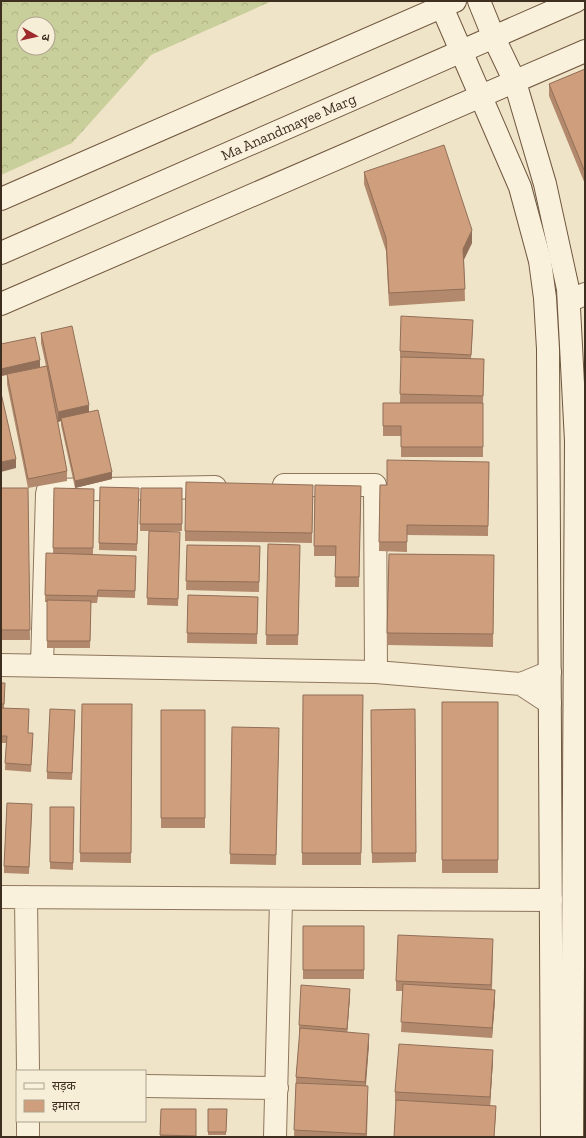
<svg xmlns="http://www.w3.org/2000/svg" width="586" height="1138" font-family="'Zilla Slab','Noto Sans Devanagari',serif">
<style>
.forest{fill:url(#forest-crowns);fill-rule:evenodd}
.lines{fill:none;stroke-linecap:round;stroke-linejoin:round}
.street-casing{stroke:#8d765c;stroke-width:24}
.secondary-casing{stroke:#6f573f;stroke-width:24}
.street{stroke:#faf1dc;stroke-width:22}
.secondary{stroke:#faf1dc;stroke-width:22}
.wall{fill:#b2896c}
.shaded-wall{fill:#916f58}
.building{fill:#cf9f7d;stroke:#916f58}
.labels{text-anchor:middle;stroke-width:3;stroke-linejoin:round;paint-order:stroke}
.street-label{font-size:15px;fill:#3d2e20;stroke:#f7eed8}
</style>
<defs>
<pattern id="forest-crowns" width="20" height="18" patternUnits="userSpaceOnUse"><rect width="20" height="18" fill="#c9cf9b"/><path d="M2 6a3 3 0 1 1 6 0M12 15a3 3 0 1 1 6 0" fill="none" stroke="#aeb285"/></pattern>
</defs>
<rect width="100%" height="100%" fill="#f0e4c8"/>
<path class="forest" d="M1 1H272L151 55 72 143 1 175ZM24 24H48V48H24Z"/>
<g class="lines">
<g class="street-casing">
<path id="street" d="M569 301 585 294
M284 485H375L376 672
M1 665 376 672 521 684
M42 665 47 494 48 490 215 487
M550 672 521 684 550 703
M1 897 551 900
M26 897 28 1071
M145 1086 277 1088
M28 1121V1137
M275 1137 281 900"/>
</g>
<g class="secondary-casing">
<g id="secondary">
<path d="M479 1 494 38 515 82 545 184 568 289 576 441 572 1137"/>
<path d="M442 7 520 187 540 261 545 298 548 349 552 1137"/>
<path d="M1 199 455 1"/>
<path id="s1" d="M1 253 576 1"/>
<path d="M1 304 585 51"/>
</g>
</g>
<use href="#street" class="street"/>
<use href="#secondary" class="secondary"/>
</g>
<path class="wall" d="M585 69V184L549 96V84Z
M364 172 472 243 464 260 465 301 389 306 386 251 364 184Z
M473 327 471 359H484L483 406V457H401V436H383V413L400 403 401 358H400V351Z
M41 333 89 412 112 479 75 488 61 425V421L58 422 67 471V481L28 488 30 640H1V488H28L7 384V375L1 376V344L40 367 19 372 46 366 41 343Z
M489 462 488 536 407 535V552L379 551 380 485H387Z
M315 485 361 486 359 587H335L336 556H314Z
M100 487 139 488 137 551 99 550Z
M54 488 94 489 93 555 136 556 135 598 98 597 97 603H91L90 648H47V602H45L46 553 53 554Z
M141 488H182V531H140Z
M313 495 312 543 185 541V531Z
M149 531 180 532 178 606 147 605Z
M268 544 300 545 298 645H266Z
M187 545 260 546 259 592 186 590Z
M389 554 494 555 493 647 387 645Z
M188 595 258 597 257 644 187 643Z
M1 683 5 693 4 708 29 716 28 733 33 740 31 772 5 770 6 743H1Z
M303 695H363L361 865H302Z
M442 702H498V873H442Z
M82 704H132L131 863 80 862Z
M415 709 416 862 372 863 371 710Z
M161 710H205V828H161Z
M75 717 72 780 47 779V772Z
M232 727 279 728 276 865 230 864Z
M50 807H74L73 870 50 869Z
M32 811 29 874 4 873V866Z
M303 926H364V979H303Z
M493 948 492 990 495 1000 492 1038 401 1032 403 991H396V981Z
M350 996 347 1032 369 1044 366 1086 368 1096 367 1137H294L296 1077 300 1032H299V1025Z
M493 1060 490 1105 496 1116 494 1137H394L396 1102 395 1101V1092Z
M161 1109H196V1137H160Z
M208 1109H227L226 1135H208Z"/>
<path class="shaded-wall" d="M472 230V243L463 261V249Z
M40 360V367L1 376V369Z
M89 405V415L61 418V421L58 422V412Z
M16 459V468L1 472V462Z
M112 472V479L75 488V481Z
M350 989V996L347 1036V1029Z
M495 990V1000L492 1038V1028Z
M369 1034V1044L365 1092V1082Z
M493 1050V1060L490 1107V1097Z"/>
<path class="building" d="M585 69V172L549 84Z
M444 145 472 230 463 249 465 289 389 293 386 238 364 172Z
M401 316 473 320 471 355 400 351Z
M72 326 89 405 58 412 41 333Z
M35 337 40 360 1 369V344Z
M401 357 484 359 483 396 400 394Z
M47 366 67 471 28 479 7 374Z
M1 393 16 459 1 462Z
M383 403H483V447H401V426H383Z
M98 410 112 472 75 481 61 418Z
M387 460 489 462 488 526 407 525V542H379L380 485H387Z
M186 482 313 485 312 533 185 531Z
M315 485 361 486 359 577H335L336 546H314Z
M100 487 139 488 137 544 99 543Z
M1 488H28L30 630H1Z
M54 488 94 489 93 548H53Z
M141 488H182V524H140Z
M149 531 180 532 178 599 147 598Z
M268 544 300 545 298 635H266Z
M187 545 260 546 259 582 186 581Z
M46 553 136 556 135 591 98 590 97 596 45 595Z
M389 554 494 555 493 634 387 633Z
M188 595 258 597 257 634 187 633Z
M47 600 91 601 90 641H47Z
M1 683H5L4 704H1Z
M303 695H363L361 853H302Z
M442 702H498V860H442Z
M82 704H132L131 853H80Z
M1 708 29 709 28 733H33L31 765 5 763 7 736H1Z
M50 709 75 710 72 773 47 772Z
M415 709 416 853H372L371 710Z
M161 710H205V818H161Z
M232 727 279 728 276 855 230 854Z
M7 803 32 804 29 867 4 866Z
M50 807H74L73 863 50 862Z
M303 926H364V970H303Z
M398 935 493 939 491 985 396 981Z
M403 984 495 990 492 1028 401 1022Z
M301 985 350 989 347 1029 299 1025Z
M300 1028 369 1034 365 1082 296 1077Z
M399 1044 493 1050 490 1097 395 1092Z
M296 1083 368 1086 366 1134 294 1130Z
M396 1100 496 1106 494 1137H394Z
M161 1109H196V1136L160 1135Z
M208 1109H227L226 1132H208Z"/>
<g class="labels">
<g class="street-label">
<text dy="5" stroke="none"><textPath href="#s1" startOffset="314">Ma Anandmayee Marg</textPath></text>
</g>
</g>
<rect width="586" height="1138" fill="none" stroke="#3d2e20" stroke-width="4"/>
<rect x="16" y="1070" width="130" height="52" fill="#f7eed8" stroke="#ada18e"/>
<rect x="24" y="1083" width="20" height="6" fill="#faf1dc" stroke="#ada18e"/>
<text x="52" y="1090" font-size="12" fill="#3d2e20">सड़क</text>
<rect x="24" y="1100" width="20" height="12" fill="#cf9f7d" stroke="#ada18e"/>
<text x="52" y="1110" font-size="12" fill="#3d2e20">इमारत</text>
<g transform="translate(36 36) rotate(98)"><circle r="19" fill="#f7eed8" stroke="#ada18e"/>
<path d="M0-3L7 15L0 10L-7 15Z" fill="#9e2a2b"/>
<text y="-6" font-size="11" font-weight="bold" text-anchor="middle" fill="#3d2e20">उ</text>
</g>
</svg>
